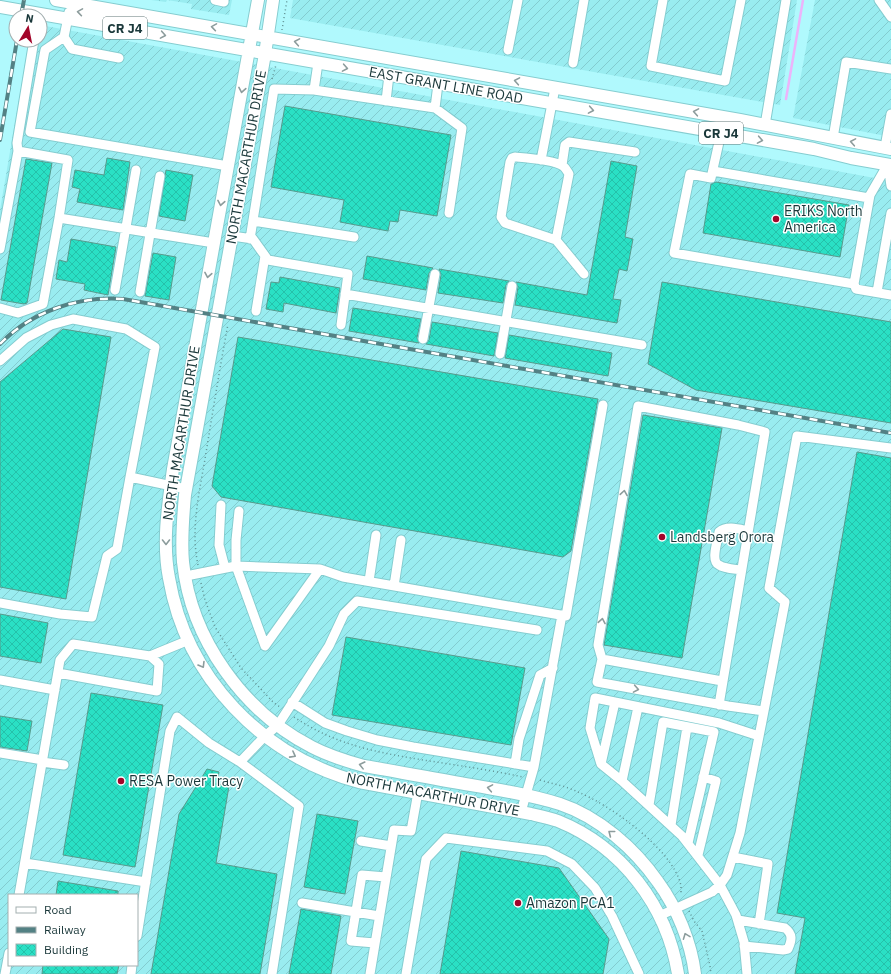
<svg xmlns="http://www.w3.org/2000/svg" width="891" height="974" font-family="'IBM Plex Sans',sans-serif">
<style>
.industrial{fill:url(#industrial-furrows);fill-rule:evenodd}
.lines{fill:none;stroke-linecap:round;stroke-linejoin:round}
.stream{stroke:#ecb4fa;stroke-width:2.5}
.building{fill:url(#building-cross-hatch);stroke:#579a8c}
.minor-casing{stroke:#85cdd0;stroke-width:11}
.major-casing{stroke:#85cdd0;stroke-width:14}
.path{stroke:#609294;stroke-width:1.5;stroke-dasharray:1 3;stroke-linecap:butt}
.minor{stroke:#fff;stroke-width:9}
.major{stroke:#fff;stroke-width:12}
.rail-casing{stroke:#538184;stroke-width:4}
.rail{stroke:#fff;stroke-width:2.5;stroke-dasharray:8;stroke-linecap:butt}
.oneway{stroke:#8c9c9c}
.poi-dot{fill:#a3052a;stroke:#fff;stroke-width:1.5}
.labels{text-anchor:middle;stroke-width:3;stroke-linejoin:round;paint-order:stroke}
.shield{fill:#fff;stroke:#5f7475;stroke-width:1}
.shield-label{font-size:13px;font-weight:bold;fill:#1a383a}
.street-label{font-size:14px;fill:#1a383a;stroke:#fff}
.poi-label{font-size:14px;fill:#1a383a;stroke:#fff;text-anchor:start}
</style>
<defs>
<pattern id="industrial-furrows" width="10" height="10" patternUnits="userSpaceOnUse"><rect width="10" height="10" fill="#99ecf0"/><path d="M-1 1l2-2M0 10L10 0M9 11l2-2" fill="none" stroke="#83cbcf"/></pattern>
<pattern id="building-cross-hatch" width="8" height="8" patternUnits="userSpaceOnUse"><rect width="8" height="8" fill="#2ae0c5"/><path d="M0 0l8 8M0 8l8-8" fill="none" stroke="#25c1aa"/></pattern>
</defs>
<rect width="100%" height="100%" fill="#b0f9fd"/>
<path class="industrial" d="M151 0H232L229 15 191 9 192 4 167 0 166 2Z
M293 0H797L780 105 290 18Z
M815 0H891V137L793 118Z
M40 25 891 181V974H0V210L29 40H40ZM9 895H137V965H9Z"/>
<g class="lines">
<path class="stream" d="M786 99 803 0"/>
</g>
<path class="building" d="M285 106 451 135 437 216 400 210 398 222 390 221 388 231 340 222 344 200 271 187Z
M107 158 130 162 123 210 77 202 80 189 72 187 75 170 104 175Z
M26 159 52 163 27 303 24 304 1 300Z
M611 161 637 166 625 237 633 239 627 271 619 269 613 299 621 300 617 323 515 305 518 287 516 282 587 295Z
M166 170 193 175 185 221 159 216Z
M716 182 849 205 840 257 703 233 711 184Z
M71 239 116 247 108 295 84 290 85 284 56 279 59 260 67 262Z
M153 253 176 257 169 300 145 296Z
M367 256 433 268 429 273 426 290 363 279Z
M439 269 509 281 506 285 503 303 438 293 441 275Z
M280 277 340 288 336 313 284 303 283 312 266 309 271 282 279 283Z
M662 282 891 322V423L696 390 648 364Z
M353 308 421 319 417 338 419 343 349 331Z
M432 322 498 333 494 356 426 344 429 340Z
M63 329 111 337 66 599 0 587V382Z
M509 335 612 353 608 376 505 358Z
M238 337 598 399 571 551 563 557 221 497 212 486Z
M643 415 722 428 682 658 604 645Z
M857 452 891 458V974H795L805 918 777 913Z
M0 614 48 623 41 663 0 656Z
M346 637 525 668 511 745 332 715Z
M91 693 163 705 135 867 63 855Z
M0 716 32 721 27 751 0 747Z
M207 769 219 772 217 784 229 786 216 863 277 874 260 974H151L179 814Z
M317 814 358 821 345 894 304 887Z
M461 851 559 868 609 939 603 974H440Z
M58 881 118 891V895H56Z
M301 909 341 916 331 974H289Z
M43 965H119L117 974H42Z"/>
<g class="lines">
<g class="minor-casing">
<path id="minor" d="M215 0 224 2V0
M663 0 651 66 725 81 741 0
M879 0 891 17
M124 12 109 17 73 11 69 12 64 37 45 50 30 132 228 166
M64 37 72 49 119 58
M508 50 518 0
M318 63 314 90 435 108 462 128 449 213
M573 63 584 0
M386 101 389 75
M435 108 438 84
M765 125 786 0
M721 133 711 178 690 174 674 253 854 284 870 195 888 164
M833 138 846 62 891 69
M885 147 891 114
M18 151 17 143 34 40
M541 160 555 88
M888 164 891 186
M562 165 565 145 569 142 635 152
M713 171 869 198
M253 221 354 237
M232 236 253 239 268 260 348 274 341 325
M250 239 274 89 314 90
M556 240 569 174C567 171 566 168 563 166 554 160 527 158 515 157L512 158 510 162 501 217 505 223 556 240 584 274
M0 249 18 151 68 160 59 218 214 243
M854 284 856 289 891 295
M115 290 136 170
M140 292 160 176
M877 292 891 213
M345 294 642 345
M0 308 18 313 43 304 59 218
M256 311 265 256
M423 339 435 274
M500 354 512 286
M0 361 26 338 51 325 73 319 126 329 155 347 130 477
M221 505 219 545 225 568
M239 511 236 540V566L320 569
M741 570C735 569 725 569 719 565 710 561 718 540 719 532 727 525 739 529 748 531
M186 576 236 566 265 646 320 569 343 577 566 616 603 405
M369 581 376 535
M394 586 401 540
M0 603 60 614 92 617 107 556 117 549 130 477 186 489
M602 659 722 681
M58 673 157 691 159 664 150 656
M0 680 55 690
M292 702 325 723 347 731 377 740 413 747 534 767
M615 702 601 764 622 781 638 707
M764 711 785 602 769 588 797 436 891 448
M0 753 43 760
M42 762 64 765
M240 762 299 806 272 974
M515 764 519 739 540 675 553 668
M601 764 590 728 595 698 719 723 759 736
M622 781 682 836 720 885 736 915 744 942 747 974
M649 805 663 722 714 732 688 843
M521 812 534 767 562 615
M671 825 687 727
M361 841 391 846
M698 855 716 781 703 777
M733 857 768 864 759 924
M25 863 146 882
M19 895 60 660 73 644 150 656 189 640
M302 903 379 916
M659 916 712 892 720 885 727 875 740 833 764 711 728 706 597 682 602 659 598 645 638 406 738 425 765 432 719 705
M738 920 785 928C793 934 792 940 788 949L783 950 744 946
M137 936 170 731 177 717 209 743 240 762 265 736 278 725 329 646 344 614 357 601 537 630
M375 943 351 941 362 875 386 877
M5 974 9 953
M131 974 132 965
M370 974 394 830 411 831 418 792
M406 974 426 859 446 838 547 851 572 864 595 888 612 916 639 974"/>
</g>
<g class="major-casing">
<path id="major" d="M56 0 740 120 891 149
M258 0 173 469C168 505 162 542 169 578 186 678 262 756 359 782L531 814C540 816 550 818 558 821 622 847 667 906 678 974
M273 0 265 54 185 495C183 517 181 540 183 562 191 640 244 712 312 747 329 756 346 761 364 766 400 772 435 779 471 785 501 790 531 795 560 804 599 817 635 849 658 882 677 908 691 942 695 974
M0 7 814 149 851 158 891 165"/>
</g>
<path class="path" d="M282 30 287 0
M272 79 276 65
M198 565C190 528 200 490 206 453 213 410 220 367 228 324
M201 583 205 600 215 627 241 668 274 703 280 707
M294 717C336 745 375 752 423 760 456 765 490 770 523 777
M540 780C553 784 566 786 578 792 610 805 674 850 681 886 681 889 681 893 681 895
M689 911 694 921 702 931 710 966 711 974"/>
<use href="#minor" class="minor"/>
<use href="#major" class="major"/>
<g class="rail-casing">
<path id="rail" d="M21 16 24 0
M0 140 17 40
M0 344C32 311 78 296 123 299L891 433"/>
</g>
<use href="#rail" class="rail"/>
</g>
<defs><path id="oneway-chevron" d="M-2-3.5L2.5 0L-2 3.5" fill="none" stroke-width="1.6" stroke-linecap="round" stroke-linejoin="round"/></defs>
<g class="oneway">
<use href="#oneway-chevron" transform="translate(80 12) rotate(-171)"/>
<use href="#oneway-chevron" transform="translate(214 27) rotate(-171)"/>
<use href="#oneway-chevron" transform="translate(163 35) rotate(10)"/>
<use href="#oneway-chevron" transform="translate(297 42) rotate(-170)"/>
<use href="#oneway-chevron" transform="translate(345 68) rotate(10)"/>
<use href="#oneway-chevron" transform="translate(517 81) rotate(-170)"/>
<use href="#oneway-chevron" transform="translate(242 90) rotate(100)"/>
<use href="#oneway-chevron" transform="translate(591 110) rotate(10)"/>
<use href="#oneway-chevron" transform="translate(696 112) rotate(-170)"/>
<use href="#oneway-chevron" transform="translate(760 140) rotate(10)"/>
<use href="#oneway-chevron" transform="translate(853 142) rotate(-170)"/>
<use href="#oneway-chevron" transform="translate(221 203) rotate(100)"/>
<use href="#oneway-chevron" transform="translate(208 275) rotate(100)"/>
<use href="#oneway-chevron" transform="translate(624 493) rotate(-81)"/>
<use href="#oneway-chevron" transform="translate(166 542) rotate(90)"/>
<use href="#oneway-chevron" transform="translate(602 621) rotate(-80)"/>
<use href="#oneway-chevron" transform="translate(202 665) rotate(59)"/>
<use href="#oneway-chevron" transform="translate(636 689) rotate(10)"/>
<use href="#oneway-chevron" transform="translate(293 755) rotate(28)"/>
<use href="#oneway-chevron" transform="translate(362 765) rotate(-166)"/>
<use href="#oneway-chevron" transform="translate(490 788) rotate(-170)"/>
<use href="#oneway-chevron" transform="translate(611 833) rotate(-142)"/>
<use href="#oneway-chevron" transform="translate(686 936) rotate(-111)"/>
</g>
<g class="poi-dot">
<circle cx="776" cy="219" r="4"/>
<circle cx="662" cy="537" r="4"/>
<circle cx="121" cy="781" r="4"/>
<circle cx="518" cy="903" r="4"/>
</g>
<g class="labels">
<g class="shield">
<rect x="103" y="17" width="44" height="22" rx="3"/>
<rect x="699" y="122" width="44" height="22" rx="3"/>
</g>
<g class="shield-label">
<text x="125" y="33">CR J4</text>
<text x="721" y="138">CR J4</text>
</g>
<g class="street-label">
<text transform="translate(446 85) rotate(10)" y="5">EAST GRANT LINE ROAD</text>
<text transform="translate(246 157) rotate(-80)" y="5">NORTH MACARTHUR DRIVE</text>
<text transform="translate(181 433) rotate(-81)" y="5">NORTH MACARTHUR DRIVE</text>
<text transform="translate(433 794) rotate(11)" y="5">NORTH MACARTHUR DRIVE</text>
</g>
<g class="poi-label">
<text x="784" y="216">ERIKS North<tspan x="784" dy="16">America</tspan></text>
<text x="670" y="542">Landsberg Orora</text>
<text x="129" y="786">RESA Power Tracy</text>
<text x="526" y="908">Amazon PCA1</text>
</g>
</g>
<rect x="8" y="894" width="130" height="72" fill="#ffffff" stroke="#a3afb0"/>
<rect x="16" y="907" width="20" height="6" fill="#ffffff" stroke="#a3afb0"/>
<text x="44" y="914" font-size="12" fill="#1a383a">Road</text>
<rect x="16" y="927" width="20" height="6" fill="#538184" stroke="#a3afb0"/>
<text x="44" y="934" font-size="12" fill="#1a383a">Railway</text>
<rect x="16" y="944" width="20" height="12" fill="url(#building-cross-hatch)" stroke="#a3afb0"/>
<text x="44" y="954" font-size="12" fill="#1a383a">Building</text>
<g transform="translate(28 28) rotate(10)"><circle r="19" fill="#ffffff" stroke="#a3afb0"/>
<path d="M0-3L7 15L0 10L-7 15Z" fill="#a3052a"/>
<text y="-6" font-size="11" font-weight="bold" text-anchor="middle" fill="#1a383a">N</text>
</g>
</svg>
